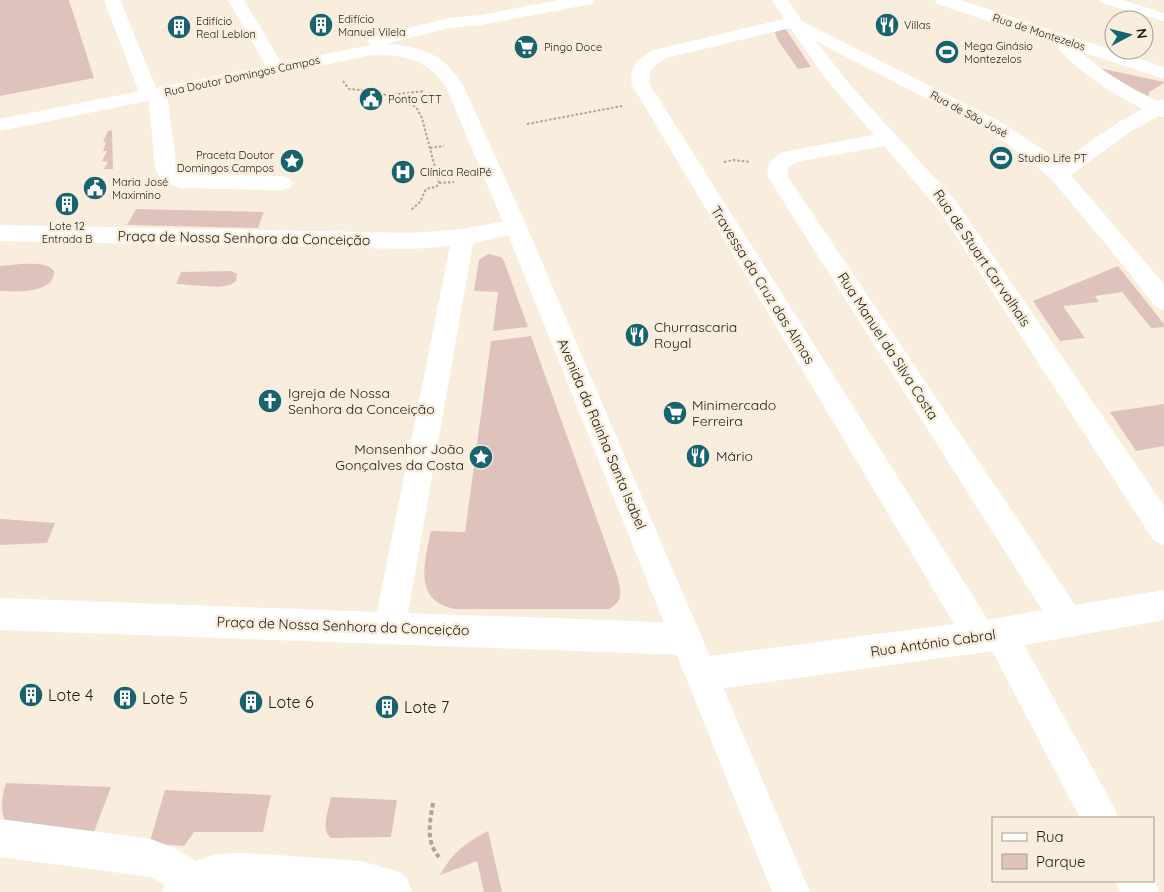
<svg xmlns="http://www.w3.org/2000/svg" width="1164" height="892" font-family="Quicksand,sans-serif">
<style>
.green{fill:#e0c2bd}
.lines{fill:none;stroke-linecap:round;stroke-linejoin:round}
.path-far1{stroke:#ada497;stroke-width:2;stroke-dasharray:2.5 2;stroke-linecap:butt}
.path{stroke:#ada497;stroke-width:4;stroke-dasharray:4.5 3;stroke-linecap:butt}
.lane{fill:#fff;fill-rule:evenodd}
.street{fill:#fff;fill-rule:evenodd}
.secondary{fill:#fff;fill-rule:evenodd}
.labels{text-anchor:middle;stroke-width:5;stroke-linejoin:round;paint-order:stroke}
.far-poi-label{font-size:11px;fill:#232019;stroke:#f9eedd;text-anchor:start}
.far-street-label{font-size:11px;fill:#232019;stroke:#f9eedd}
.street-label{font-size:14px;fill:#232019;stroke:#f9eedd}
.poi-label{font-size:14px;fill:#232019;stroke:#f9eedd;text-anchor:start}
.near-poi-label{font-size:16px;fill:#232019;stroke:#f9eedd;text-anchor:start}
</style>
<rect width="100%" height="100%" fill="#f9eedd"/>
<path class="green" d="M0 0H69L94 78 0 96Z
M785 28 811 67 798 69 777 39 775 32Z
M1099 68 1164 82V83L1149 92 1148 98Z
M112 130 113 169H104L108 162 102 161 107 151H103L106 142H103L108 131Z
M136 209 264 212 258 228 127 225Z
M488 254 501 257 504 261 528 327 493 331 498 292 474 291 479 260Z
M21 264C32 264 47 262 54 271 55 294 15 292 0 291V266Z
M1118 266 1164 324V327L1151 328 1122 292 1095 296 1099 302 1063 306 1085 338 1060 341 1033 301Z
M231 271 237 274 236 281 230 285 219 287 176 284 181 272Z
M531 336 617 575C621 590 624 601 609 609H454C412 600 425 561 431 531L465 532 491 341Z
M1164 404V446L1136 451 1110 412Z
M0 519H2L55 523 47 543 0 545Z
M6 783 111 787 94 832 5 821C0 810 2 795 6 783Z
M165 790 271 795 263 832H194L184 846 156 844 150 841Z
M331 797 397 800 391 837 331 838C320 829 329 809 331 797Z
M488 831 502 892H484L477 861 440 875C453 852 465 843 488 831Z"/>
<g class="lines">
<path class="path-far1" d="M343 81 349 89 378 92 416 107 422 118 439 183 436 187 426 189 420 202 410 211
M389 95 425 91
M527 124 622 106
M430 148 444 146
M724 162 734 160 750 162
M439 183 454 182"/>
<path class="path" d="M433 803C430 822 425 841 439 857"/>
<path class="lane" d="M1100 0H1122L1164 13V21L1102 3Z"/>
<path class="street" d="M104 0H120L156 88 165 89 167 93 177 172 183 174 282 176 289 178 293 183 289 188 282 190 180 188 161 181 155 167 149 101 142 99 140 95Z
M228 0H244L285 69 282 73 276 74 270 73Z
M772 0H788L802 21 999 121 1045 151 1059 163 1119 122 1143 109C1109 92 1078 72 1053 43L1050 39 1053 35C1064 32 1068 39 1075 46 1098 70 1128 87 1158 101L1164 99V117L1159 116 1133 130 1071 175 1164 284V310L1156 307 1109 248 1051 179 1031 161 985 129 816 41 851 86 955 200 1164 506V545L1154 541 939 210 884 146 796 162 788 168V177L1075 605 1164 590V620L1024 645 1113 805 1118 818H1080L992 651 702 691 690 686 685 674 690 662 702 657 954 624 632 85C628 67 639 58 654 50L784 19ZM790 28 828 82 874 135 783 152C771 160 766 162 768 177L1042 610 988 620 650 85C647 70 654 65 666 58Z
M516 219 524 222 527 227 524 232 473 243 408 613 687 623 698 628 703 639 698 650 687 655 0 630V598L377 612 450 246 412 249 0 241V225L412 233 463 229Z
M0 819 151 839 176 849 196 861 216 854 247 853 361 861 400 872 407 878 412 892H162L165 885 151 877 0 857Z
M1153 877 1159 892H1120L1115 881H1153Z"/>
<path class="secondary" d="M560 0H594L592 4 586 5 481 25 450 28 385 44C422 46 445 54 464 87L527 227 810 892H772L505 227 446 87C429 59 402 54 372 55L0 131V119L371 45 367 41 370 37 450 18 481 15Z
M935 0H960L1164 67V79L937 4Z"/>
</g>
<defs>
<g id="building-disc" transform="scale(1.25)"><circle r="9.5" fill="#18646e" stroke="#f9eedd"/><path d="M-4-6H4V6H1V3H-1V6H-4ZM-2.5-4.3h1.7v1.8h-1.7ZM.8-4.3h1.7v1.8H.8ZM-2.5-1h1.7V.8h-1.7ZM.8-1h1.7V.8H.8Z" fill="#fff"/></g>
<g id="restaurant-disc" transform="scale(1.25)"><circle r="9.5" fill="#18646e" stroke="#f9eedd"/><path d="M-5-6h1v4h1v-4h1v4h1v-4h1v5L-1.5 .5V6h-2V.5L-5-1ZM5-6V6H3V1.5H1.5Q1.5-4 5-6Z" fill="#fff"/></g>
<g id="supermarket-disc" transform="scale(1.25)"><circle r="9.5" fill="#18646e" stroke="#f9eedd"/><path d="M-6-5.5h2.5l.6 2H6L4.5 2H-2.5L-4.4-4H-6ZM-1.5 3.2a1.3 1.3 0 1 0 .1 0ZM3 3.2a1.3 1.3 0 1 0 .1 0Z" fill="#fff"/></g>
<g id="stadium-disc" transform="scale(1.25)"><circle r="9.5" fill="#18646e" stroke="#f9eedd"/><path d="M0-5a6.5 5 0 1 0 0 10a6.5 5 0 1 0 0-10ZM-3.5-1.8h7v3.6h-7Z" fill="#fff"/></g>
<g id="civic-disc" transform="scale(1.25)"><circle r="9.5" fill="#18646e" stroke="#f9eedd"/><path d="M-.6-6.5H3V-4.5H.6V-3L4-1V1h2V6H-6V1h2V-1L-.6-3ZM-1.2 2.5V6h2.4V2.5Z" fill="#fff"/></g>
<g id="sight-disc" transform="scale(1.25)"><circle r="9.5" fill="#18646e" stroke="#f9eedd"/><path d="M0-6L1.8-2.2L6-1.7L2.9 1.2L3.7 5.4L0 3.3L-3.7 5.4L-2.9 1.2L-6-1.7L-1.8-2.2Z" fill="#fff"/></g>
<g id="hospital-disc" transform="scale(1.25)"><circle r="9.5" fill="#18646e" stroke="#f9eedd"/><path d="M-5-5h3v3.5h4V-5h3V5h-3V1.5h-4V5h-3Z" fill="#fff"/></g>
<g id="church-disc" transform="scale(1.25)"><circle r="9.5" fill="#18646e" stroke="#f9eedd"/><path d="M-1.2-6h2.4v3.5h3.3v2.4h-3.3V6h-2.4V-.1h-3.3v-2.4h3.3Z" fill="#fff"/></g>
</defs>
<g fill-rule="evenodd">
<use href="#building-disc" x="321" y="25"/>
<use href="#restaurant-disc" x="887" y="25"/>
<use href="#building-disc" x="179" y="27"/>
<use href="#supermarket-disc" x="526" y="47"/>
<use href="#stadium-disc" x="947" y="52"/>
<use href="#civic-disc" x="371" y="99"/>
<use href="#stadium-disc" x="1001" y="158"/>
<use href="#sight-disc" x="292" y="161"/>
<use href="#hospital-disc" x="403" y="172"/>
<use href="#civic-disc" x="95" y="188"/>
<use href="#building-disc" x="67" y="204"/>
<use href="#restaurant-disc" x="637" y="335"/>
<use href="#church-disc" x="270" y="401"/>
<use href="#supermarket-disc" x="675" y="413"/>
<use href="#restaurant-disc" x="698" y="456"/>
<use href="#sight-disc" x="481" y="457"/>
<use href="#building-disc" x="31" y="695"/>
<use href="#building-disc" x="125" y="698"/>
<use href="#building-disc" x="251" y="702"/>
<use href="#building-disc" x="387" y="707"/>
</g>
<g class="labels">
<g class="far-poi-label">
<text x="338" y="23">Edifício<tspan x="338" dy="13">Manuel Vilela</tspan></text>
<text x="196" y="25">Edifício<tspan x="196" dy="13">Real Leblon</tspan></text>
<text x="904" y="29">Villas</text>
<text x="964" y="50">Mega Ginásio<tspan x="964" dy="13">Montezelos</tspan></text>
<text x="544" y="51">Pingo Doce</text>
<text x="388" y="103">Ponto CTT</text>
<text x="274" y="159" text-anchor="end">Praceta Doutor<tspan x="274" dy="13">Domingos Campos</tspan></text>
<text x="1018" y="162">Studio Life PT</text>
<text x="420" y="176">Clínica RealPé</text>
<text x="112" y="186">Maria José<tspan x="112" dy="13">Maximino</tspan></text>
<text x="67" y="230" text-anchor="middle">Lote 12<tspan x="67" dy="13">Entrada B</tspan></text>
</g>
<g class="far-street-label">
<text transform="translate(1039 32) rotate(18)" y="4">Rua de Montezelos</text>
<text transform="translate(242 76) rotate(-12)" y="4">Rua Doutor Domingos Campos</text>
<text transform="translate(969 114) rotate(28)" y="4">Rua de São José</text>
</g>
<g class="street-label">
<text transform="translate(244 238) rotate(1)" y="5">Praça de Nossa Senhora da Conceição</text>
<text transform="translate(982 258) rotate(56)" y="5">Rua de Stuart Carvalhais</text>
<text transform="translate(763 285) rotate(58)" y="5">Travessa da Cruz das Almas</text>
<text transform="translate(888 346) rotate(57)" y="5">Rua Manuel da Silva Costa</text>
<text transform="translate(602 434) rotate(67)" y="5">Avenida da Rainha Santa Isabel</text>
<text transform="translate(343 626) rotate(2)" y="5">Praça de Nossa Senhora da Conceição</text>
<text transform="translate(933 643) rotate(-8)" y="5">Rua António Cabral</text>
</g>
<g class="poi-label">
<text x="654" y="332">Churrascaria<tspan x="654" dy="16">Royal</tspan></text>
<text x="288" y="398">Igreja de Nossa<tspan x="288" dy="16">Senhora da Conceição</tspan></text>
<text x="692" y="410">Minimercado<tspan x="692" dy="16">Ferreira</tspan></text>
<text x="464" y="454" text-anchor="end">Monsenhor João<tspan x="464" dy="16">Gonçalves da Costa</tspan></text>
<text x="716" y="461">Mário</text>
</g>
<g class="near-poi-label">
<text x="48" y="701">Lote 4</text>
<text x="142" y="704">Lote 5</text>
<text x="268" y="708">Lote 6</text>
<text x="404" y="713">Lote 7</text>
</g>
</g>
<rect x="992" y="817" width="162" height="65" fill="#f9eedd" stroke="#a39c8f"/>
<rect x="1002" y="833" width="25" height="8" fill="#ffffff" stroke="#a39c8f"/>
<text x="1036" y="842" font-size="15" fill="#232019">Rua</text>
<rect x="1002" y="854" width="25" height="15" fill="#e0c2bd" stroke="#a39c8f"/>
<text x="1036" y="867" font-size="15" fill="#232019">Parque</text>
<g transform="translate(1129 35) rotate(83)"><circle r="24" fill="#f9eedd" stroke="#a39c8f"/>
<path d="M0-4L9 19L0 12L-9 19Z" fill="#18646e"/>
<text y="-8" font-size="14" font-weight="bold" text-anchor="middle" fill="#232019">N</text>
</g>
</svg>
